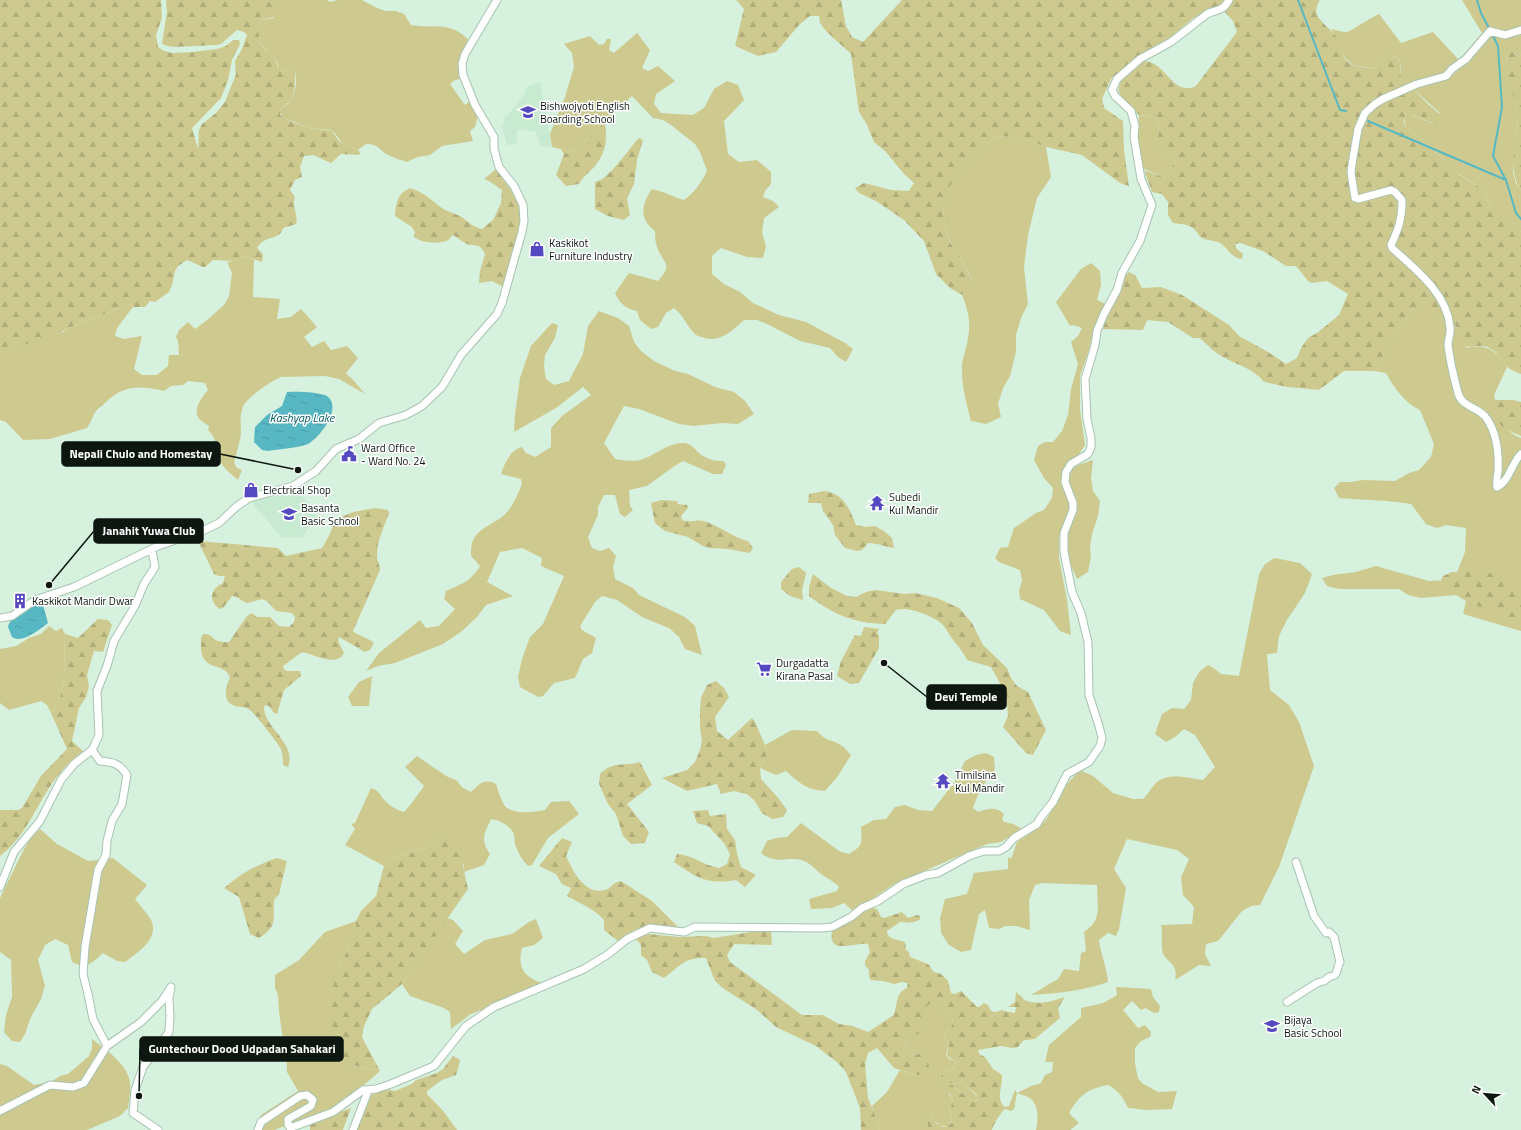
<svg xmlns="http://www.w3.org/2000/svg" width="1521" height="1130" font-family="'Titillium Web',sans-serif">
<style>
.built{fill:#c7ead1}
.green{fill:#ceca8f}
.forest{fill:url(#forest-firs)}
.water{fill:url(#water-ripples)}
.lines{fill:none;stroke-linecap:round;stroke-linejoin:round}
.stream{stroke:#57b8c3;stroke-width:2}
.minor-casing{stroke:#a8c3b0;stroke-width:9}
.minor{stroke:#fff;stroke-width:7}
.labels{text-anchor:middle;stroke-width:3;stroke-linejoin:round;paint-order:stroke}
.poi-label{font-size:11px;fill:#0d1710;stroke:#fff;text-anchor:start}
.water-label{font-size:12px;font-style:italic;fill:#035c64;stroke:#fff}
.leader{fill:none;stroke:#0d1710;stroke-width:1.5}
.callout-dot{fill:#0d1710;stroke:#fff;stroke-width:1.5}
.callout{fill:#0d1710;stroke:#0d1710;stroke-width:1.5}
.callout-label{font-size:12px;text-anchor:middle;font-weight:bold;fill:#fff}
</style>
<defs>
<pattern id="forest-firs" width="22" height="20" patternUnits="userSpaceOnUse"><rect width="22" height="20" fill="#ceca8f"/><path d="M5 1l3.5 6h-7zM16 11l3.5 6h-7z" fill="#b0ad7a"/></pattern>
<pattern id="water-ripples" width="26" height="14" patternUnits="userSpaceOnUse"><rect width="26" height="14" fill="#57b8c3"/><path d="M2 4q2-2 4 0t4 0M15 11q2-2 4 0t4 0" fill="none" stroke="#4b9da6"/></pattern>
</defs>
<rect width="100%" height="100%" fill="#d6f1de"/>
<path class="built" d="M540 82 552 147 541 146 536 132 517 129V144L507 145 502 127 505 118 524 96 527 87Z
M295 486 306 501 316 510 317 517 302 538H282L254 505 253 501Z"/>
<path class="green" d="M273 0H327L330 2 338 0H362L375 7 385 11H396L404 14 411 25C426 28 442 24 455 30 460 32 464 36 468 39L460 62V79L455 80 450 84 465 105 471 100 478 115 475 127 470 131 473 141 442 146 430 155 418 157 407 162C401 160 394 158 388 155 379 150 379 144 366 144L358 150 342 143 334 132 330 130 309 128 284 118 279 112C281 106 287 106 290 101 297 92 296 80 296 69L292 68 284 71 279 70 277 62 273 56 261 45 257 29 261 20 274 18 271 7Z
M1462 0H1521V54L1517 56 1510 49 1506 57 1508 81 1515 98 1518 114 1513 173 1516 183 1521 191V232L1493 212 1490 208 1485 193 1483 189 1454 171 1446 160 1406 127 1404 118 1406 114H1411L1431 123 1440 113C1431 106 1424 98 1415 91 1411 87 1405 86 1401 82 1399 67 1406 54 1384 56L1375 69 1353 65 1346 59 1343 55 1336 37 1331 29C1336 30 1342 32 1347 32 1351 31 1372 17 1379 14L1401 43 1433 32 1459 60 1482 33Z
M637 33 650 50 642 68 648 71 658 66 675 81 656 94 654 104 661 113 693 115 704 108 714 89 727 81 738 85 744 100 724 121 728 154 739 162 757 160 771 172V184L765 191 763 197 773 201 779 207 764 218 762 233 766 246 763 258 747 257 721 248 712 256V274L724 284 740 292 753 303 779 315 806 322 845 343 853 349 846 362 838 357 830 348 800 341 769 325 757 320H744C732 331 719 344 702 337 699 336 696 336 694 333 686 325 684 316 674 308L666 313 658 327 651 329 640 320 637 311C626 309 619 303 615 293L629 273 658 281C674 263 663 264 657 247 655 242 655 236 655 231 639 220 641 204 652 189 663 191 673 197 684 200 695 192 701 183 707 171L700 152 695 144 671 125 663 120 653 118 632 96 579 147 564 154 561 149 552 147 550 134 565 97 574 67 572 53 564 44 590 36 599 45 604 44 607 39H611L609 50 614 53Z
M1139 115C1144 117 1151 115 1155 118 1164 124 1154 139 1160 148 1164 154 1170 157 1175 161L1169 172 1163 177 1142 168 1138 139Z
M996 136 1017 137 1046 147 1051 177 1037 198 1028 235 1024 267 1028 304 1021 318 1016 335V352L1010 376 1003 388 998 404 1001 417 986 424 971 421C967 405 962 388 962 371 961 359 967 349 968 338 971 322 968 310 962 295L973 281C968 272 964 263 959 254 956 250 952 246 950 241 929 191 962 167 996 136Z
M244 256 254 260 253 297 280 299 277 319 291 317 301 309 317 327 304 337 312 347 324 341 331 350 347 346 358 358 346 373 354 381 365 394 339 379 325 376 281 377C271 381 249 396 244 405 239 414 241 424 241 433 240 443 236 454 234 463L237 468 242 470 238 480C231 474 223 468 219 459 215 447 218 440 208 430L209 426C206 424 200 421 198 417 193 408 203 396 208 390L205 383 188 381 183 385 171 386 164 391C138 385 122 385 103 405 100 407 96 410 94 414 92 419 90 423 87 428L50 439 23 440 6 422 0 420V348H9L36 341 63 332 68 328 130 304 133 307 117 328 115 336 124 339 142 336 134 369 142 375H157L168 366 169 355H179L178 341 176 337 179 330 188 322 195 329 206 321 225 304 229 296 232 273 227 262 233 261Z
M1091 263 1100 271 1101 285 1097 300 1106 304 1094 327 1089 350 1080 376V409L1085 445 1077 457 1065 468 1070 513 1059 537V558L1067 600 1071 635 1060 631 1044 610 1020 599 1019 591 1022 580 1020 570 999 562 995 558 1000 548 1008 547 1014 528 1036 513 1044 510 1052 498 1053 488 1044 478 1034 460 1038 446 1045 442H1053L1062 431 1068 415 1071 389 1078 364 1071 342 1078 336 1082 328 1073 325 1070 326 1056 302 1081 269Z
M1425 305 1456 326 1458 333 1467 348C1485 343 1498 351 1507 367L1494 395C1499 414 1501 430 1521 438V631L1463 614 1466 601 1456 595 1421 598 1408 595 1399 589H1339L1327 586 1322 578 1333 575 1356 572 1376 566 1429 581 1447 580 1456 575 1465 552 1466 528 1446 525 1437 528 1426 524 1411 504C1387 500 1363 500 1339 498L1334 488 1340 482H1351L1362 480 1395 481 1409 473 1419 470 1431 457 1434 444 1420 410C1405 403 1394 388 1386 373L1375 371 1395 334 1412 310Z
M599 311 618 318 629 326 634 342 641 351 654 361 675 371 688 374 715 387 734 392 745 401 754 414 738 424 722 423 693 426 679 424 639 409 624 406 604 443 615 459C622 460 633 462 640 460 655 456 667 443 683 443 692 442 696 452 703 456 710 460 716 461 724 461L726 465 722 474H713L683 461 676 465 647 486 629 490 630 506 633 510 625 517 620 514 615 495H604L598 507V515L588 537 592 548 600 551 609 548 616 556 613 567 615 579 633 588 639 595 685 617 695 626 702 655 685 649 679 637 669 628 642 617 617 600 602 596 595 602 580 626 582 630 596 638 592 653 583 659 575 678 554 683 543 696 538 697 520 687 518 677 522 659 530 637 543 624 564 576 541 566 542 558 522 548 500 552 487 582 513 596 486 605 477 617 462 631 443 644 395 663 378 666 366 671 379 653 420 620 426 628 439 626 455 609 444 599 446 591C462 584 471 581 480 566L471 556C471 552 471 547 472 543 477 527 497 524 507 512 514 504 518 494 522 484L521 479 501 474C504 464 511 449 522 447L526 453 535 457 551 447V428L562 416 591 395 583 387 556 408 514 432 515 414 520 378 531 346 552 323 558 325 555 338 545 355 544 366 546 379 554 385 569 381 583 354 588 326Z
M1093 460 1091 478 1093 491 1100 501 1098 516 1092 534 1090 547 1091 556 1088 572 1077 579C1066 556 1063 548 1072 523 1074 515 1077 510 1077 502 1076 493 1064 483 1069 473 1074 465 1085 463 1093 460Z
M1275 558 1300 563 1312 574 1305 593 1287 620 1279 636 1277 653 1267 654 1270 690 1289 705 1299 722 1314 766 1279 867 1260 905 1251 906 1242 911 1218 941 1206 944 1205 954 1211 966 1199 965 1175 980C1179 962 1165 963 1162 950 1161 941 1163 934 1161 925L1192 924 1194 907 1183 895 1181 877 1189 859 1177 850 1127 839 1114 869 1126 888 1119 929 1116 936 1108 933 1099 940C1101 955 1107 968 1108 982 1084 991 1057 993 1031 995L1058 979 1064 969 1079 971 1081 953 1086 951 1084 932C1103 920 1097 905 1097 885L1043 883 1035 885 1029 900 1030 930 1016 926H1005L999 929 989 928 985 910 979 914 971 950 961 952 949 945 941 933 940 918 945 899 967 894 974 873 1008 869V857L1011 859 1017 842 1036 829 1046 820 1066 785 1080 770 1093 776 1113 793 1133 799H1143C1148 794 1152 787 1157 782 1169 772 1189 778 1203 780L1215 767 1195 735 1184 729 1175 737 1166 742 1155 734 1162 714 1172 708 1184 709 1191 700 1193 683 1199 672 1208 665 1215 669 1221 674 1239 676 1259 574 1265 564Z
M49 626 56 631 62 628 65 634 64 678 60 697 51 713 47 705 41 701 9 710 0 703V649L16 646 29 638 41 634Z
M372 676 369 706H352L348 697 359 682Z
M792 730 817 731C827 742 828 738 839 744 844 746 847 751 851 755L838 776 825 791C807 790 799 783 786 771L776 775 760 768 767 754 765 745Z
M986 753 994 757 995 770C985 781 978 793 973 808L978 812C988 809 996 806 1004 814L1002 819 1004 822 1013 824 1021 828 1018 832 1001 842 987 844 894 884 874 898 852 910 844 903 832 908 811 909 809 899 837 891 839 887C835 882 830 880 824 876 817 872 812 864 804 861 790 855 777 866 761 853L767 841 776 838 787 837 801 823 839 851 849 854C863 846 862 843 861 827L874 820 886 819 895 807 905 805 918 810 932 811 954 783 965 761 976 755Z
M417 756 446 776 456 780 463 788 471 792C480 784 483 778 496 784 498 790 500 797 503 803 509 816 533 812 545 810L551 802 569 801 579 814 548 838 532 865 528 866C523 861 519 855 516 847 514 843 515 839 514 835 512 826 499 820 491 819 484 835 480 839 490 854L484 865 464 872V865L440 838 424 849 391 858 384 866 345 845 355 829 351 824 355 823 371 788C379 790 380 795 385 801 390 806 397 810 404 812L411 804 424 786 405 767Z
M40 829 57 844 88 861 113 858 147 885 135 899C139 905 150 916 152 922 158 940 137 953 125 962L117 961 103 953C91 963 88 970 72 962L68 945 55 939 45 945 38 960 45 986 41 999 30 1019 25 1034 20 1042 12 1041 4 1032 6 1015 12 997 11 960 0 952V898L22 853 30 839Z
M447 918 453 920 463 931 455 944 464 954 485 940 512 934 529 922 536 919 543 938 534 945 522 948C517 968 524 976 541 983L513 997 471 1014 451 1029 450 1012 444 1008 410 996 402 984Z
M356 921V932L339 968 348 1064 380 1071 356 1092 333 1109 274 1130H255L254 1128 261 1115 298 1091 287 1072 286 1049 282 1033 279 1011 278 995 275 988V975L299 960 325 932Z
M1116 987 1151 989 1153 997 1160 1006 1159 1012 1154 1013 1146 1008 1141 1010 1132 1001 1123 1010 1138 1028 1145 1025 1151 1032 1150 1037 1141 1041 1135 1048V1064L1138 1078 1142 1083 1158 1092 1177 1091 1172 1109 1147 1110 1128 1108C1123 1097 1118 1090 1108 1085 1087 1089 1080 1095 1069 1113L1079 1123 1070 1130H1036C1038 1121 1039 1107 1032 1100 1028 1096 1022 1095 1017 1093L1031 1086 1041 1083 1045 1075 1052 1072 1053 1062H1045L1049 1045 1081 1017V1008L1103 1003 1117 995Z
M933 1002C941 1006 950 1012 953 1021 952 1028 946 1031 944 1038L949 1044 946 1055 949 1059 955 1061 956 1066 941 1076 940 1080 943 1083 964 1084 978 1097 977 1100 973 1102 970 1100 966 1095 959 1092 954 1086 949 1094 953 1099 950 1110 952 1121 948 1126H941L938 1123 933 1121 931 1116 925 1117 928 1123V1130H880L872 1106 887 1092 900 1070 917 1075 919 1054 909 1055 904 1052C903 1040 914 1036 923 1030L927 1006Z
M92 1039C106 1050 128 1064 130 1083 131 1091 129 1100 128 1108L120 1116 87 1130H0V1064L7 1066 34 1085 51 1082 60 1076 68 1074 89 1056 92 1049Z"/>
<path class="forest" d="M0 0H161L162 18 156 35 158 47 164 51 173 53 193 52 217 49 226 46 233 40H239L240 44 232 60 228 80 221 98 192 128 198 149 199 130 202 124 216 113 225 102 236 74 235 61 242 49 247 35 244 32 237 30 221 44 216 45 173 47 164 45 162 43 167 12 166 0H273C271 6 271 10 276 14 274 19 266 18 261 20L257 29C260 35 259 40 261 45 264 50 270 51 273 55 276 60 277 65 279 70L284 71 295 67 296 69 294 93 290 101 280 109V115L292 122 309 128 332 131 340 142 358 150 360 153 359 155 341 154 331 163 313 155 304 156 300 167 302 177 295 180 290 190 295 197C291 206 299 215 296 224L283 228C281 240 264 235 257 248L263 254 262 262 244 256 233 261 213 260 205 267H203L187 260 178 266 175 271 172 285 169 292 155 302 150 301 145 307H133L130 304 68 328 49 339 9 348H0Z
M736 0H841L846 26 852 37 863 42 902 0H1225L1221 5 1204 12 1192 19 1172 36 1133 60 1111 79 1102 99 1104 108 1123 121 1124 150 1129 186 1120 183 1082 155 1046 147 1017 137 996 136C963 167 929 191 950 242 952 246 956 250 959 254 964 263 968 273 973 282L962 295 950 288 936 274 924 241 904 220 876 201 859 193 855 188 864 183 891 190 909 191 914 183 904 174 885 151 874 142 867 125 859 112 851 54 827 32 820 23 819 16H810L800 24 776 52 758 56 735 46 744 9Z
M1231 0H1320C1317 5 1315 9 1317 15 1321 23 1332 30 1338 39 1343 48 1340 59 1353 65 1359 67 1368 68 1375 69L1384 56 1388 54 1397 58 1400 62 1401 82 1405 85 1413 89 1428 104 1443 117 1442 121C1427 127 1420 113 1406 114 1403 119 1403 122 1406 127L1446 160 1458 174 1483 189 1485 193 1490 208 1521 232V374C1517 372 1513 371 1510 369 1500 361 1501 353 1487 347 1475 343 1463 353 1457 338L1458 333 1456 326 1425 306 1412 310 1395 334 1375 371H1344L1319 390 1287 387 1264 382C1254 369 1240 366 1227 359 1216 354 1208 346 1200 338H1193L1168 322 1147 320 1143 330 1103 329C1109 311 1116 285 1129 272L1135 275 1142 288 1161 287 1182 295 1229 325 1239 336 1268 352 1286 364 1297 358 1301 348 1308 338 1317 333 1339 315 1348 294 1327 281 1312 283 1308 281 1296 266H1286L1263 251 1240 243 1235 244 1236 248 1243 254 1242 259C1231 258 1229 249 1220 243 1215 240 1208 241 1202 238 1199 236 1197 232 1194 229 1188 224 1180 224 1173 223L1168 215V202L1162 194 1152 192 1144 170 1163 177 1169 172 1175 161C1170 157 1164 154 1160 148 1154 139 1164 124 1155 118 1151 115 1144 117 1139 115L1120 95C1117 88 1119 83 1124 78 1129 73 1135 67 1141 63 1155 55 1169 81 1179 86 1185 89 1189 88 1195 87L1237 32 1233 21 1224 11Z
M1510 49 1517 56 1521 54V191C1505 165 1520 139 1517 112 1517 102 1513 94 1509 85 1506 78 1506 60 1507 51Z
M605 122C607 139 607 151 595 166 589 173 584 175 579 184L566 186 556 175 564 154 579 147Z
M639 138 643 140 637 160 634 184 627 199 630 215 624 220 608 216 595 209V182C609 180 628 149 639 138Z
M496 169 522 206 521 227 503 287 492 281 479 283 480 271 485 254C479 242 476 247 467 244 462 242 457 237 453 235 451 237 449 240 446 241 436 244 422 243 414 237L415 232 412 227 395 216C396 203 397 194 410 188 428 194 431 201 445 210 450 212 455 214 460 216 468 221 472 227 482 229L493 220 495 216 501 203 502 190 489 181 484 179Z
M1495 400H1513L1521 402V436C1503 428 1490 423 1495 400Z
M824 491C843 493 850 509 856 525L865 527 875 526 884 531 892 538 894 548C885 547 878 543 868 543L862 550 857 551 845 548 835 535 833 525 823 511 821 503H808L809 494Z
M661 500 678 501 677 504 687 505 688 508 681 516 682 520C690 523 697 519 704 521 720 526 732 537 748 541L753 548 750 553 727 549 710 548 703 546 688 537 665 531 655 523 651 503Z
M375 508 388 510 389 513C384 528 377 539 377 555 377 561 380 565 380 570L353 631C359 637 368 637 374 643L370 650 365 652 339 637 338 641 344 653C336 668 314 654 302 652L283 666 284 669 286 671H300L301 676 284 690 277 714 274 713 269 706 266 705 264 707C264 729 297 742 288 767L283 765C283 760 283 754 281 749 277 742 256 715 250 710 245 706 241 708 235 706 221 701 226 687 230 677 224 662 203 672 201 649 201 643 200 639 203 634 211 633 212 639 218 641 221 642 226 642 229 642L247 616 252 613 257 617H270L279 626 289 627 294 622 295 617 292 613 276 611 268 602 262 599C257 600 250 604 245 602 239 600 239 596 232 596L223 608 220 609C208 601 210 589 223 583L225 576H219L214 574 198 541 278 548 286 556 322 548 330 534 335 520 353 512Z
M799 567 806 573 802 591 803 600 790 596 781 589V582L792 569Z
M1452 572C1468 572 1487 570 1502 577 1509 580 1514 585 1521 588V624L1503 614 1483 610 1468 598 1454 592 1446 588 1441 580 1443 576Z
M813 574 831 588 847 596 856 597 866 592 875 590 905 594 915 593 937 598 959 608 972 623 983 645 1007 668 1011 678 1017 686 1028 692 1046 730 1033 755 1026 753 1003 727 1008 716 1006 694 991 667 967 660C962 649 957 646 951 637 948 633 946 628 942 624 933 616 908 606 896 610L885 624C854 623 834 615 809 596V587Z
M98 619 108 620 112 625 103 652 94 651 87 675 89 686 86 697 79 708 72 741 83 751C72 759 61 771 53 782 35 808 26 836 0 856V810H18L22 808 41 776 67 749 51 713 60 697 64 678 65 634 78 638Z
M864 627 879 629 877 633 879 635V648L859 683 850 684 837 676 841 661 855 635 861 636Z
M716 681 724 688 729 697 715 717 717 731 728 740 752 718 755 722 765 745 767 754 760 768 761 779 779 799 787 810 783 817 772 819 762 813 754 800 747 794 734 791 721 794 717 784 687 791 662 778 687 770 695 762 700 750 702 740 700 728V711L701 698 707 685Z
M640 762 652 785 627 804 649 832 645 843 631 844 623 836 616 814 608 804 599 784 600 774C614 760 625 767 640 762Z
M708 810 710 816 726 814 727 829 735 840 737 854 741 867 756 875 745 887 736 880C707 885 697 878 674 862L677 854C693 855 702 865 719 868L727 864 730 854 724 843 708 826 697 823 693 811Z
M440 838 459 846C463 860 464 874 468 889L402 984 372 1009 364 1026 362 1037 380 1071 348 1064 341 1057 327 1006 339 968 356 932V921L361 911 376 896 384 866 391 858 424 849Z
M562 838 572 842 566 856C573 871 584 895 605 890 611 889 611 883 621 881L652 901 680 929 648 924 627 934 618 941 604 930V920C593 908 581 904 567 896L571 888 562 884 556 874 539 866Z
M277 858 287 861 279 894 274 900C273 920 278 926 259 938L250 934 239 897 224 888C243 873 254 866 277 858Z
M871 907 877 909 881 917 884 918 902 912 908 918 917 915 920 916V919C914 924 908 922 900 922L887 931C887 940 898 939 905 942L906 950 909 952 910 957 928 964 934 972 941 974 948 981 951 993 955 994 961 991 977 1007H979L984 1003 988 1005C992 1015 995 1012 1002 1010L1004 1011 1015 1013 1016 1007H1008L1015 1002 1016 992 1022 997 1024 1000C1038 1006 1052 1001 1065 997L1058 1008 1060 1018 1035 1039 1024 1040 1018 1047 1012 1048 1001 1046 978 1050 979 1054 985 1057 993 1069 1002 1075C1003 1086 995 1099 1005 1107L1009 1106 1015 1090 1017 1093 1014 1109 1011 1111 1005 1109C1001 1112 993 1125 992 1130H928V1123L925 1117 927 1114H930L933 1121 943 1127 948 1126 952 1122 950 1110 953 1099 948 1090 949 1086 952 1085C956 1087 956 1090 959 1092 961 1094 964 1093 966 1095 970 1099 969 1102 977 1101L978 1097 976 1094 964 1084 943 1083 940 1080 941 1076 955 1067 956 1064 955 1061 947 1056 949 1044 944 1038C946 1031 952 1028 953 1021 950 1012 941 1007 933 1002L927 1006C926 1014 928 1021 924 1028 918 1039 903 1035 904 1052L909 1055 919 1054 926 1056 929 1066 926 1073 917 1075 894 1068 877 1048 868 1053 865 1064 868 1098 874 1112 880 1130H861L860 1108 846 1072 838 1063 816 1046 776 1027 756 1009 724 989 715 981 706 958C684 957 680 966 664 978L652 972 647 960 641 955V945L635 938 649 934 678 937 706 936 714 938 771 929 772 945 734 944 727 955 730 962 802 1015H823L839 1024 853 1026 868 1032 894 1015C897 1005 896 992 907 988L908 983 902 982 895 984 883 981 871 980 869 977V970L865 965V961L870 952 868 944C859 942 834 952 832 940 831 937 832 933 832 930L839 928Z
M453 1056 459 1059 460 1061 456 1075 442 1080 427 1091V1094L444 1112 457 1130H357L371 1095 387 1089 395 1091 412 1084 416 1080 437 1073 443 1069Z
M351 1108 343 1130H310V1126L315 1121Z"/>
<path class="water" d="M287 392C295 391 321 392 327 396 343 408 320 437 308 444 298 448 279 449 268 451L262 450 254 442 255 427 267 415 282 406Z
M41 603 43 605 48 623C39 630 22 644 12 637L8 627C11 615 30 605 41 603Z"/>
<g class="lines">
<path class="stream" d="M1298 0 1340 110 1346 111
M1477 0 1481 13 1490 30
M1492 34 1498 46 1502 107 1493 156 1506 180
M1368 121 1506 180 1516 213 1521 219"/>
<g class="minor-casing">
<path id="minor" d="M1521 30 1505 35 1490 31 1466 59 1452 69 1446 76 1417 84 1383 99 1375 104 1365 113 1358 129 1352 164 1351 173 1355 198 1358 199 1391 190 1395 192 1402 200C1402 218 1399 228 1391 245L1392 248C1415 269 1447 293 1450 327 1451 334 1448 339 1448 345 1450 362 1454 378 1458 393 1462 408 1480 407 1487 419 1497 434 1499 454 1498 472 1497 477 1496 481 1497 487 1509 482 1512 462 1521 454
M0 618 12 616 35 600 74 587 158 546 202 531 219 523 236 507 249 498 293 486 316 471 336 449 359 439 379 423 406 415 422 406 442 387 461 355 497 314 502 303 522 232 524 221 523 205 514 186 499 167 494 149V137L475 105 463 75 462 64 465 54 497 0
M92 750 100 761C113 762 119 763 127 775L122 804 112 821 107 841 106 855 98 870 85 947 83 974 88 994 93 1019 107 1046
M0 887 14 852 40 821 61 780 74 764 92 750 95 744 99 735 97 691 107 666 114 641 135 606 144 584 155 567 152 550
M1287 1002 1317 983 1324 981 1329 977 1335 975C1338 971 1337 967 1340 962L1334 937 1329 932 1326 933 1314 916 1296 862
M0 1111 50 1085 73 1087 84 1083 107 1046 141 1022 162 1001 171 987 169 998 170 1017 169 1032 143 1067 135 1090 133 1113 158 1130
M258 1130 261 1122 300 1096 307 1095 313 1100 311 1106 288 1119V1124L290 1128 333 1112 363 1090 376 1089 391 1084 434 1066 466 1026 494 1007 584 969 607 955 627 939 650 928 684 932 695 927 821 928 832 927 851 917 862 908 878 901 903 884 926 875 938 873 969 856 984 851H999L1006 847 1014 838 1037 824 1041 817 1053 802 1067 774 1089 762 1100 746 1102 738 1099 726 1089 695 1088 642 1081 613 1072 592 1064 552V533L1073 510V503L1065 482 1066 472 1071 464 1088 454 1091 447V438L1087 419 1085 379 1095 345 1097 331 1104 314 1117 290 1122 273 1140 241 1152 205 1141 179 1134 137 1135 126 1131 111 1115 96 1112 90 1117 79 1140 59 1171 42 1207 14C1217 9 1223 12 1229 0
M353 1130 367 1094 363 1090"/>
</g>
<use href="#minor" class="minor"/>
</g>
<defs>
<g id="school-bare" transform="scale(1.2)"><path d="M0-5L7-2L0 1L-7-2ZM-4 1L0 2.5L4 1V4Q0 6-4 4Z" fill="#5449c0" stroke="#fff" stroke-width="2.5" paint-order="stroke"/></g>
<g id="shop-bare" transform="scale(1.2)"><path d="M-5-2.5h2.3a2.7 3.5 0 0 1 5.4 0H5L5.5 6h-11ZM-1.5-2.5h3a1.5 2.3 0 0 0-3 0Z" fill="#5449c0" stroke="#fff" stroke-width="2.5" paint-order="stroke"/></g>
<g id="civic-bare" transform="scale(1.2)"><path d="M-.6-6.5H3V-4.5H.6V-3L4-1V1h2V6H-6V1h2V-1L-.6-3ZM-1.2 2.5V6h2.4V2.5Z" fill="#5449c0" stroke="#fff" stroke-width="2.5" paint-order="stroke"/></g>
<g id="temple-bare" transform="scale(1.2)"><path d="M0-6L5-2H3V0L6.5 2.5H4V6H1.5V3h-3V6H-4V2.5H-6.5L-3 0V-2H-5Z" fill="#5449c0" stroke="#fff" stroke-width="2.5" paint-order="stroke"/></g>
<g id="building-bare" transform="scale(1.2)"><path d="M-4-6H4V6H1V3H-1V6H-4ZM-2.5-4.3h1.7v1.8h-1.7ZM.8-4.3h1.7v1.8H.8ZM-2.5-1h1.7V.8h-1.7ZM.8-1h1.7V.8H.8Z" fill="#5449c0" stroke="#fff" stroke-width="2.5" paint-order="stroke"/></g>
<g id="supermarket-bare" transform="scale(1.2)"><path d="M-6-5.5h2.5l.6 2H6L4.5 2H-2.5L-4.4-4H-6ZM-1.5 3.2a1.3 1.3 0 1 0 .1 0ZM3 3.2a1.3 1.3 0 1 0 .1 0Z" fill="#5449c0" stroke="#fff" stroke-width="2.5" paint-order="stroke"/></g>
</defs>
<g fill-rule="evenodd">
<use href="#school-bare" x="528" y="112"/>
<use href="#shop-bare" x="537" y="249"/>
<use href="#civic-bare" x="349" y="454"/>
<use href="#shop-bare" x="251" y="490"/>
<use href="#temple-bare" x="877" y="503"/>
<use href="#school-bare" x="289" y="514"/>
<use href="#building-bare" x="20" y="601"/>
<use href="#supermarket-bare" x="764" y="669"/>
<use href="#temple-bare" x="943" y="781"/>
<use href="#school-bare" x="1272" y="1026"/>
</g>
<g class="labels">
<g class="poi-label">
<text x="540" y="110">Bishwojyoti English<tspan x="540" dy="13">Boarding School</tspan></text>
<text x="549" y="247">Kaskikot<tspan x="549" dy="13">Furniture Industry</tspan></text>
<text x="361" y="452">Ward Office<tspan x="361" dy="13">- Ward No. 24</tspan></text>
<text x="263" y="494">Electrical Shop</text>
<text x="889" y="501">Subedi<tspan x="889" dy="13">Kul Mandir</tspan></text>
<text x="301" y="512">Basanta<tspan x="301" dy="13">Basic School</tspan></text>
<text x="32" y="605">Kaskikot Mandir Dwar</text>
<text x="776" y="667">Durgadatta<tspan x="776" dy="13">Kirana Pasal</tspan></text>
<text x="955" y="779">Timilsina<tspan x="955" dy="13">Kul Mandir</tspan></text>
<text x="1284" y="1024">Bijaya<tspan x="1284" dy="13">Basic School</tspan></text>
</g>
<g class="water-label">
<text x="302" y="422">Kashyap Lake</text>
</g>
</g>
<path class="leader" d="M298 470L220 454M49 585L94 531M884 663L927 697M139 1096L140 1049"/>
<g class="callout-dot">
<circle cx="298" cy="470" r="4"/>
<circle cx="49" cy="585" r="4"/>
<circle cx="884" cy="663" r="4"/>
<circle cx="139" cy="1096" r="4"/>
</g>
<g class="callout">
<rect x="62" y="442" width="158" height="24" rx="4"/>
<rect x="94" y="519" width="109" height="24" rx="4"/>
<rect x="927" y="685" width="79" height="24" rx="4"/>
<rect x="140" y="1037" width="203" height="24" rx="4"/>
</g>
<g class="callout-label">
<text x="141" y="458">Nepali Chulo and Homestay</text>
<text x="149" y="535">Janahit Yuwa Club</text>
<text x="966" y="701">Devi Temple</text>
<text x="242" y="1053">Guntechour Dood Udpadan Sahakari</text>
</g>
<g transform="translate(1485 1094) rotate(296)" stroke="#ffffff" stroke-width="3" paint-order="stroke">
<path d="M0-3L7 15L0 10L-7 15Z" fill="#0d1710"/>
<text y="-6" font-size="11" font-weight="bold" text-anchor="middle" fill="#0d1710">N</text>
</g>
</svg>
